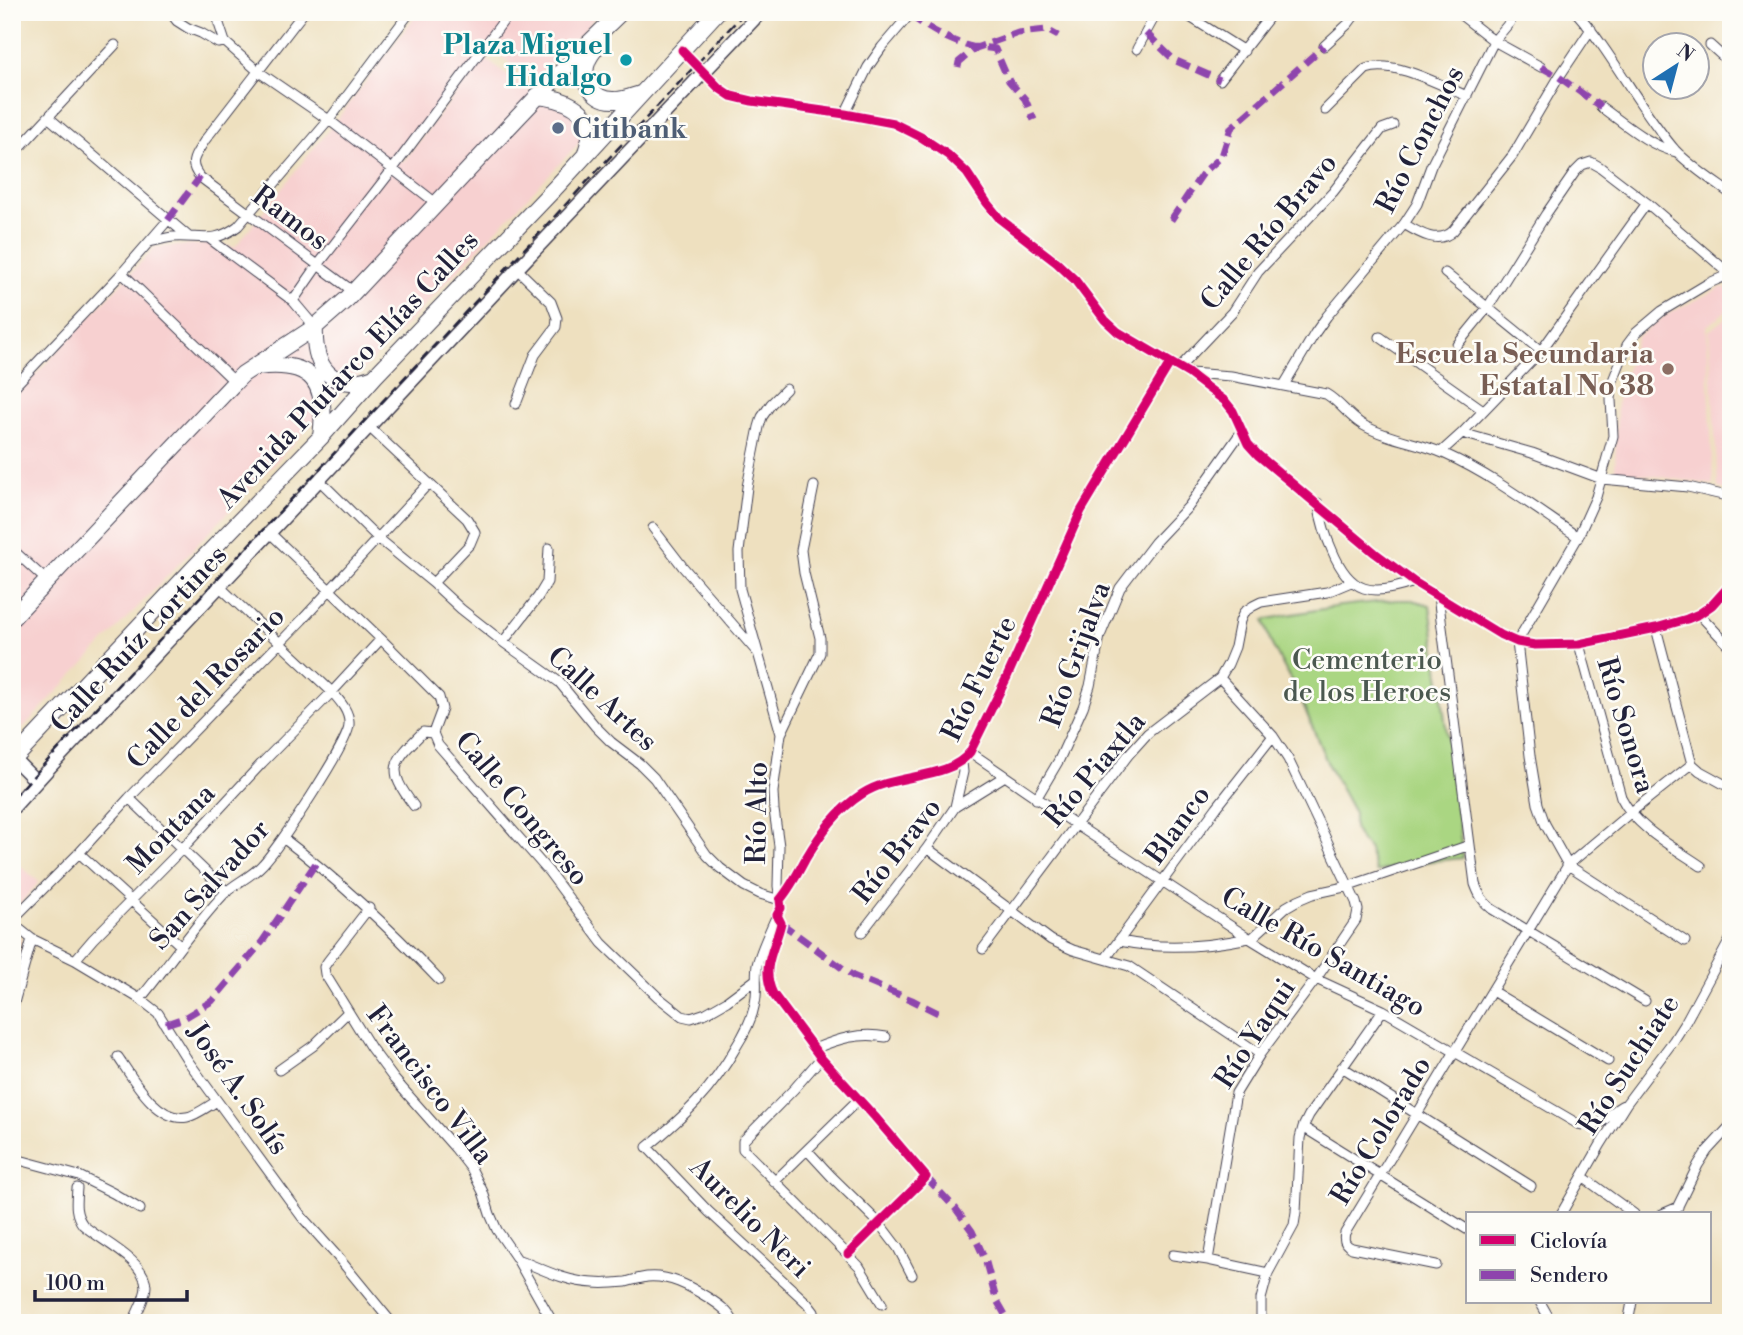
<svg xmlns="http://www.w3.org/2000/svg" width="1743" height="1335" font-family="'Libre Bodoni',serif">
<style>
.built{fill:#f7d0d0;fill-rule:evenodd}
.green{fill:#aad682;stroke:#667c5e;stroke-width:2}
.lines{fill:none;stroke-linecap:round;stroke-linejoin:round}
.street-casing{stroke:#413e4f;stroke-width:11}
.secondary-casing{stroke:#413e4f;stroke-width:15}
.highway-casing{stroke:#413e4f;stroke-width:18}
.street{stroke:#fff;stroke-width:9}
.secondary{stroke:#fff;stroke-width:12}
.highway{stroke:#fff;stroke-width:16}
.rail{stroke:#22223b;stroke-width:2.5;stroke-dasharray:10 5;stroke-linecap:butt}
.quiet{stroke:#8e44ad;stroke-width:7;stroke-dasharray:14 7;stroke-linecap:butt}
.cycleway-casing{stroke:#fdfcf7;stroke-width:13}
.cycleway{stroke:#d6006c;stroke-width:9}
.culture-dot{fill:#0f9aa8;stroke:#fdfcf7;stroke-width:2.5}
.service-dot{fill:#5c6f8a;stroke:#fdfcf7;stroke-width:2.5}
.education-dot{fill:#8d6e63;stroke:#fdfcf7;stroke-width:2.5}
.labels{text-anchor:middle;stroke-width:5;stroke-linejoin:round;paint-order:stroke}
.culture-label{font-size:28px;font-weight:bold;fill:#0d838f;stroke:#fdfcf7;text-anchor:end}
.service-label{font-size:28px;font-weight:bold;fill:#4e5e75;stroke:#fdfcf7;text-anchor:start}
.street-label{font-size:28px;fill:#22223b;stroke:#fdfcf7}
.education-label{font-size:28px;font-weight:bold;fill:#785e54;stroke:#fdfcf7;text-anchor:end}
.park-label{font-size:28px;fill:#4b5850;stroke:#fdfcf7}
</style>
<rect width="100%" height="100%" fill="#fdfcf7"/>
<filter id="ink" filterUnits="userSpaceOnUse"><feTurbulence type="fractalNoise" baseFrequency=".0143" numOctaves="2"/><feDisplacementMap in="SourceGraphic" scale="14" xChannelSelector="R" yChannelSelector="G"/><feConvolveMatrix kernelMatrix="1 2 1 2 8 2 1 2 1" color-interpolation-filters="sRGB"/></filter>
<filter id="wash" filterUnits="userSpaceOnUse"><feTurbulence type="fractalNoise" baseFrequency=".00686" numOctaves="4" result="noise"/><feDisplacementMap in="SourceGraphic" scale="28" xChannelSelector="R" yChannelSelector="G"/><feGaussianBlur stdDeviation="1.57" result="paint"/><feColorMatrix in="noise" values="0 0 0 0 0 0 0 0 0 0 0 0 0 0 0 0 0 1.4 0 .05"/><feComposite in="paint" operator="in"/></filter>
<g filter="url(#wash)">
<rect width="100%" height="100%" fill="#eee0bf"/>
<path class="built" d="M418 12H599L583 32 533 82 492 49 484 58 547 103 567 102 580 119 584 138 18 733 12 732V400L155 247 208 244 235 247 342 113ZM477 65 403 162 395 156 394 155Z
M1722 287 1731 289V307L1707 326 1713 485 1615 470 1617 400 1637 337 1666 315Z
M1731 313V491L1718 488 1709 331Z
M12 858 39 882 12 913Z
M12 934 21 938 12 980Z"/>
<path class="green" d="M1396 600H1412L1430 605 1463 858 1413 863 1376 872 1368 847 1361 841 1354 828V813L1329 767 1300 697 1271 643 1264 620 1287 615 1340 606Z"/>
</g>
<g filter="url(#ink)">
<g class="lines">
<g class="street-casing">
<path id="street" d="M170 12 177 21 188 28 201 33 218 43 225 42
M218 12 219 24 225 42 259 72 329 120 436 203
M304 12 205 140C196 155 187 162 200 177L354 292
M1182 12 1244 51
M1457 12 1494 41 1541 67
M1576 12C1614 55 1638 107 1675 150 1690 166 1713 181 1731 194
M1710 45 1731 64
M1324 46 1348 24 1357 12
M1137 49 1157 12
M682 50 719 88 731 96 752 101 845 114 893 123 921 137 948 155 967 173 987 203 1000 219 1057 263 1075 280 1105 320 1118 332 1188 373 1225 401 1233 411 1248 444 1258 455 1375 553 1414 582 1501 635 1517 642 1535 645 1579 644 1656 628 1687 619 1699 614 1712 605 1731 584
M1220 80 1273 12
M1601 107C1625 124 1648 145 1676 152
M1325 110 1366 69C1394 59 1440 85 1467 96
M845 114 868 67 882 47 912 12
M48 117 189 237
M12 156 115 45
M1404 224C1419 233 1438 245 1453 231L1513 155 1559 77 1591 29
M210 239 293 301 315 327
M150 242C158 240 165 238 173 237 200 235 213 245 238 226L329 120 410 12
M122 273 235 382
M1445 273 1541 351
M293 301 318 265 392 170 510 12
M1380 337 1483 410
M1457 345 1488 307 1546 214 1575 172 1582 165 1591 162 1600 167 1647 203 1731 275
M1179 368 1232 312 1258 272 1333 192 1382 129 1393 125
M1190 373 1231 376 1326 394C1340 402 1349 417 1363 425 1389 440 1419 442 1445 454 1492 475 1535 508 1578 537
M1284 385 1315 333 1327 316 1404 224 1417 204 1431 166 1494 41 1510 22 1515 12
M12 389 122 273 168 220
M516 404 535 355 556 327 557 318 551 302 517 269
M369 427 467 519 475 532 470 544 433 583
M1462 433 1532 453 1602 479 1688 487 1731 497
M1441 452 1462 433 1541 351 1647 203
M319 480 378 538 433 583 461 609 503 642 559 682 595 726 611 742 640 764 654 778 707 855 720 868 744 886 760 894 780 900 778 886 779 846 774 810 773 792 781 734 820 653V638L804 573 801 550 814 486
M1318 503C1321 520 1325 535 1332 550 1350 594 1372 597 1414 582
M653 528 683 567 756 651
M270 533 381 639 439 697 442 709 433 733 438 745 549 872 602 943 658 997 682 1016 691 1018 706 1013 727 1001 755 980
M12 549 47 581
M1438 596 1475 884C1479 895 1483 902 1492 909L1645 1001
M1699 614 1731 648
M1656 628 1692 764 1700 771 1731 788
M503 642 538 597 547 582 549 548
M1579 644 1621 797C1637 829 1672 846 1701 866
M781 734 740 589 739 552 747 487 759 427 762 417 771 404 786 389
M970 752 1075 824 1249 938 1316 979 1383 1010 1578 1124C1605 1132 1605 1112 1626 1104
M129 798 227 892
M1036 799 1059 760 1083 707 1090 686 1100 636 1120 588 1155 542 1189 506 1242 431
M414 806C386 769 392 763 423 732L433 733
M955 807 963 772 962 762
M283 838C341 882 389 927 439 980
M927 848 1051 940 1073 950 1129 966 1260 1054
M79 853 181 946
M369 908 328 961 324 967 325 974 371 1048 394 1079 455 1148 472 1170 483 1192 490 1214 497 1230 517 1259 553 1323
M777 915C771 928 760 952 757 965 755 978 758 991 755 1003 752 1019 745 1033 736 1047 712 1090 685 1116 647 1147L708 1211 807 1303 814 1312 816 1323
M12 920 79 853 129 798 302 620 429 483
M12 923 32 939 75 960 140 999 158 1013 188 1061 302 1217 337 1256 392 1323
M862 932 927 848 955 807 1005 776
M1251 939 1286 907 1298 900 1312 894 1349 886 1470 845
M1120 941C1163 950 1206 947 1249 938
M1685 941 1568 865 1545 824 1538 804 1530 756 1517 642 1578 537 1596 497 1613 436 1611 400 1612 383 1627 345 1636 333 1662 311 1707 284 1730 274
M983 949 1129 754 1148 733 1220 678 1228 664 1235 647 1240 621 1244 612 1253 606 1261 602 1327 592 1351 582
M1106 958 1217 807 1273 736
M75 960 93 939 183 848 262 763 332 692 381 639
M1492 991 1608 1061
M140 999C169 964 193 927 224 894 235 883 251 877 262 865 278 849 349 742 349 725 350 712 340 701 332 692L219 586
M12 1010 32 939
M814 1049C838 1039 859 1032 886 1037
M118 1057C132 1077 157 1123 187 1117 197 1115 208 1106 217 1101
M821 1058 794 1089 743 1141V1149L859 1266 882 1304
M1342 1067 1531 1186
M279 1070 313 1046 348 1012
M1303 1127 1468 1230
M807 1150 831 1176 879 1223 898 1248 912 1275
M12 1158 79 1176 113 1193 140 1209
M1583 1177 1634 1214
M774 1182 859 1099
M77 1188C76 1202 74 1213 83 1225 101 1241 145 1260 146 1286 146 1298 137 1311 133 1323
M1561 1214 1601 1144 1626 1104 1674 1040 1686 1021 1731 938
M1662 1214 1678 1207
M1674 1214 1698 1165 1707 1151 1731 1125
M848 1254 926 1177 875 1117 821 1058 773 994C760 967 775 949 781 923L777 915 781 908 780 900C791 887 798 873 806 858 821 833 837 810 862 794 895 772 948 781 970 752L1007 677 1081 511 1170 363
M1173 1255 1208 1260 1268 1273
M517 1259C542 1269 566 1282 594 1283 604 1284 616 1283 626 1282 633 1280 640 1278 647 1277 670 1275 689 1286 707 1297 718 1304 729 1311 734 1323
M1208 1260 1236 1093 1260 1054 1316 979 1356 920 1358 910 1356 902 1288 759 1273 736 1220 678
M1436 1265 1352 1248C1345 1245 1343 1241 1345 1233L1568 865 1630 813 1692 764
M1540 1302 1552 1323
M1261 1323V1299L1268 1273 1294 1225 1296 1212 1300 1138 1303 1127 1309 1115 1383 1010
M1628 1323 1632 1302"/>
</g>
<g class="secondary-casing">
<path id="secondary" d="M12 757 36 781
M12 809 52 765 517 269 761 12"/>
</g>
<g class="highway-casing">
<path id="highway" d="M601 41C597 47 591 53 588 60 580 78 592 100 613 100 622 101 631 97 640 94
M537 96C561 98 590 107 590 136 590 142 587 148 586 153
M315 327C313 367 331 393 374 377
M257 367C314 360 328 383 321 437
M12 618 235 382 243 374 315 327 347 299 518 117 586 46 621 12
M12 761 194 568 321 437 375 376 557 186 717 12"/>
</g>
<use href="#street" class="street"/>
<use href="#secondary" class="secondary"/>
<use href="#highway" class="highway"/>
<path class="rail" d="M12 799 745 12"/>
<path class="quiet" d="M910 15C929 29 949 41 972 47 979 48 987 47 995 49L1009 81 1025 99 1034 120
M1146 33 1174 60 1220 80
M958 67 959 62 976 48 1018 33 1047 30 1058 36
M1541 67 1559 77 1601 107
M168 220 200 177
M1171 220 1203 173 1222 156 1231 128 1324 46
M781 923 853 976 912 1000 940 1014
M166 1024 184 1018 212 1001 262 942 316 863
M926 1177 956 1209 972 1231 985 1259 996 1299 1010 1323"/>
<g class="cycleway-casing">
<path id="cycleway" d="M682 50 719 88 731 96 752 101 845 114 893 123 921 137 948 155 967 173 987 203 1000 219 1057 263 1075 280 1105 320 1118 332 1188 373 1225 401 1233 411 1248 444 1258 455 1375 553 1414 582 1501 635 1517 642 1535 645 1579 644 1656 628 1687 619 1699 614 1712 605 1731 584
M848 1254 926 1177 875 1117 821 1058 773 994C760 967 775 949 781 923L777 915 781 908 780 900C791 887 798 873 806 858 821 833 837 810 862 794 895 772 948 781 970 752L1007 677 1081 511 1170 363"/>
</g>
<use href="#cycleway" class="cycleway"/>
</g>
</g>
<circle class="culture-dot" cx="626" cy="60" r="7"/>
<circle class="service-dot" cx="558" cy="128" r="7"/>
<circle class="education-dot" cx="1668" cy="369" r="7"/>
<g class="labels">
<g class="culture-label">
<text x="612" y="54">Plaza Miguel<tspan x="612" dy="32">Hidalgo</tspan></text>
</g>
<g class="service-label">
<text x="572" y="138">Citibank</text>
</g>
<g class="street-label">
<text transform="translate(1419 139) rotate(-63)" y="10">Río Conchos</text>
<text transform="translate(291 217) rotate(37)" y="10">Ramos</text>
<text transform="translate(1268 231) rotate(-50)" y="10">Calle Río Bravo</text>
<text transform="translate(347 369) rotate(-47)" y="10">Avenida Plutarco Elías Calles</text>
<text transform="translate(138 638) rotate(-47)" y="10">Calle Ruíz Cortines</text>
<text transform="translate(1075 654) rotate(-70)" y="10">Río Grijalva</text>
<text transform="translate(978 678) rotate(-64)" y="10">Río Fuerte</text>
<text transform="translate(205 687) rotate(-46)" y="10">Calle del Rosario</text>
<text transform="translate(603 698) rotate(43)" y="10">Calle Artes</text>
<text transform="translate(1627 725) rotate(73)" y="10">Río Sonora</text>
<text transform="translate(1094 769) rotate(-50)" y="10">Río Piaxtla</text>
<text transform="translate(523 808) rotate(50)" y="10">Calle Congreso</text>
<text transform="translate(756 813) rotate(-89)" y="10">Río Alto</text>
<text transform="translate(1177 824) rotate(-54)" y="10">Blanco</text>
<text transform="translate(170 828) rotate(-46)" y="10">Montana</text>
<text transform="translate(896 850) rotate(-52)" y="10">Río Bravo</text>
<text transform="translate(209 884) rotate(-48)" y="10">San Salvador</text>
<text transform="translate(1324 951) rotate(30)" y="10">Calle Río Santiago</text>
<text transform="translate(1254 1033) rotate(-57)" y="10">Río Yaqui</text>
<text transform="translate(1628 1064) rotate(-57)" y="10">Río Suchiate</text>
<text transform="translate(431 1084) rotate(53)" y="10">Francisco Villa</text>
<text transform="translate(239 1088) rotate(55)" y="10">José A. Solís</text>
<text transform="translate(1380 1130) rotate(-59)" y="10">Río Colorado</text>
<text transform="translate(751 1217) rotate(45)" y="10">Aurelio Neri</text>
</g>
<g class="education-label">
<text x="1654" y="363">Escuela Secundaria<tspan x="1654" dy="32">Estatal No 38</tspan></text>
</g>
<g class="park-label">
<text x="1367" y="669">Cementerio<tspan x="1367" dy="32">de los Heroes</tspan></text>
</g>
</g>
<rect width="1743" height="1335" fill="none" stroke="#fdfcf7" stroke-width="42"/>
<rect x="1466" y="1212" width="245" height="91" fill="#fdfcf7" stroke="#a5a5ac" stroke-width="2"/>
<rect x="1480" y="1235" width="35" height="10" fill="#d6006c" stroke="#a5a5ac" stroke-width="2"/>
<text x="1530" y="1248" font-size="21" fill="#22223b">Ciclovía</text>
<rect x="1480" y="1270" width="35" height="10" fill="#8e44ad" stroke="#a5a5ac" stroke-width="2"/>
<text x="1530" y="1282" font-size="21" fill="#22223b">Sendero</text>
<g transform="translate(1676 66) rotate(36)"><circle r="33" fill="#fdfcf7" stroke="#a5a5ac" stroke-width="2"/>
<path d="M0-5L12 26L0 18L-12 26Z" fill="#1f6fb2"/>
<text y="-10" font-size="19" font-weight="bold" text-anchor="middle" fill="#22223b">N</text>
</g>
<path d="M35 1290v10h152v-10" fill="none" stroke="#22223b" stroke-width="3.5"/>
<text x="46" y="1290" font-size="21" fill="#22223b" stroke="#fdfcf7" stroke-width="5" paint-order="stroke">100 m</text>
</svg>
